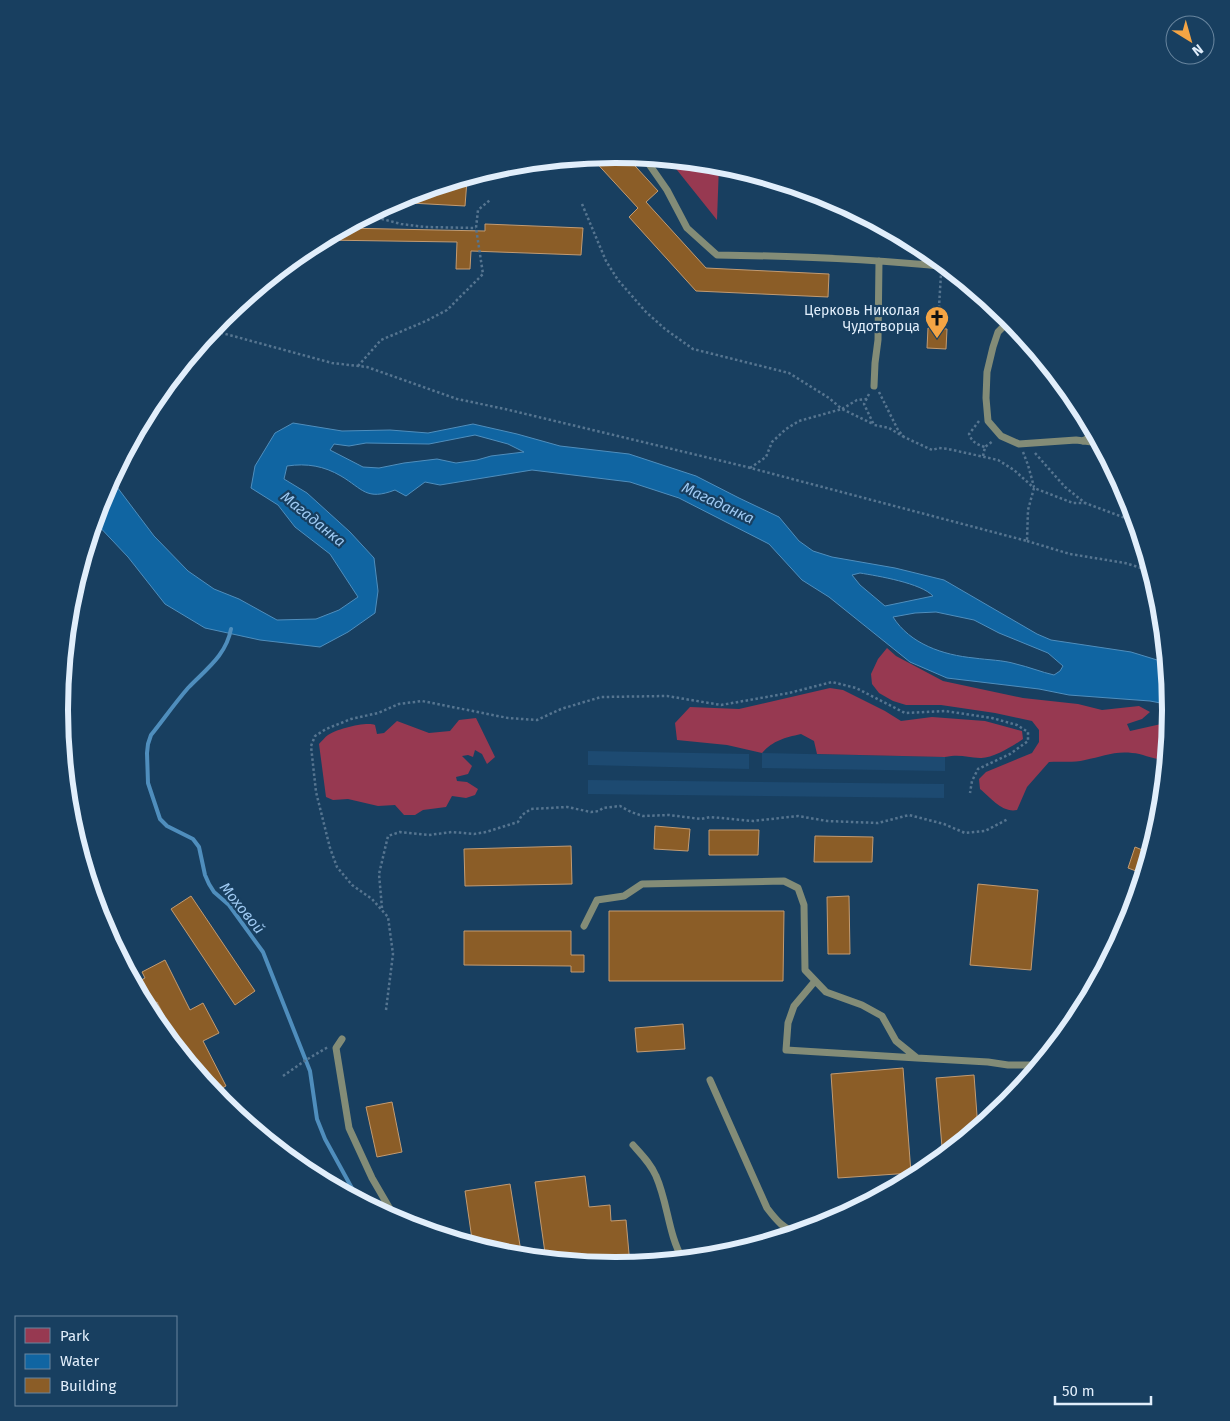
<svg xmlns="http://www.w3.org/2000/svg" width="1230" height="1421" font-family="'Fira Sans',sans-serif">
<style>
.built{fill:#1d4a71}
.green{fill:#973951}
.water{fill:#1065a2;stroke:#4f8ebd;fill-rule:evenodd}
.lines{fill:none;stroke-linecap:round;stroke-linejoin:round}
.stream{stroke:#4f8ebd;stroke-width:4}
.building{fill:#8b5d27;stroke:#c29b72}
.path{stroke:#567590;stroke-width:2.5;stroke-dasharray:2.5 2.5;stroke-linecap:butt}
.lane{stroke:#838c77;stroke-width:7}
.labels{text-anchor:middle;stroke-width:4.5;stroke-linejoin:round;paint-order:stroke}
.poi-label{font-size:14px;fill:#e1eefb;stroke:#183f60;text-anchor:end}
.water-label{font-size:15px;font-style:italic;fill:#9ec9f2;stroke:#183f60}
.rim{fill:none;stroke:#e1eefb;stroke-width:6}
</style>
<rect width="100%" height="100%" fill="#183f60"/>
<path class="built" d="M588 751 749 754V769L588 765Z
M762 753 945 757V771L762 768Z
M588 780 944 784V798L588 794Z"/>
<path class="green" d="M669 160 719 165 717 220Z
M887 648 896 656 943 681 1023 698 1078 704 1102 710 1139 706 1150 712 1142 719 1127 724 1130 731 1170 722 1166 759C1154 761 1143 753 1132 753 1113 751 1102 757 1085 760 1073 763 1061 761 1049 762L1027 787 1017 810C1002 813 991 798 980 789L979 779 986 772 1032 753 1039 742V730L1032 721 995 713 941 705H906L893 701 879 693 872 684 871 674 878 659Z
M830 688 843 690 885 711 901 721 932 717 985 721 1022 731 1023 739C1013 746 992 759 980 758 967 757 959 754 945 757L817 754 814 741 801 734C784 738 774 740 762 753L727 745 677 740 675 723 690 707 739 709Z
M476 718 495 757 487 764 482 754 475 750 473 757 468 755 462 756 472 766 468 774 456 777 457 781 467 782 478 789 475 795 466 798 452 796 446 807 423 810 415 815H404L395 805 378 806 348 799 333 800 326 797 319 744C322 741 325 737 328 735 336 729 367 721 375 725L377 734 384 733 397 721 429 733 450 731 459 720Z"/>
<path class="water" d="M293 423 342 431 390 430 428 433 473 424 517 434 560 446 629 454 696 476 739 498 779 517 799 541 813 551 832 557 895 568 944 580 1037 634 1051 640 1131 652 1167 663 1171 705 1150 701 1069 695 1039 689 947 678 910 662 829 597 802 580 769 544 679 498 630 482 532 470 440 485 425 482 406 496 395 490C366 501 363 489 341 476 324 466 307 463 287 466L284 479 307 493 350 532 374 558 378 591 375 613 348 632 320 647 260 640 205 628 165 604 128 557 94 521 101 497 111 479 154 536 188 571 214 589 239 599 277 620 316 619 339 610 358 597 330 554 295 527 278 505 251 488 255 466 275 433ZM475 435 508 444 524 452 491 456 477 460 456 463 437 459 404 463 379 468 363 467 330 450 334 444 349 446 366 443 429 444ZM860 573C878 576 921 583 933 596L885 606 860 585 852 575ZM936 612 974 620 999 633 1048 653 1063 666 1060 671 1054 675C1041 672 1029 667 1016 664 1003 660 988 660 974 658 943 655 910 644 893 617L915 613Z"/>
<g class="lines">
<path class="stream" d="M231 629C226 656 205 670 188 688 175 703 163 720 151 735L148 744 147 753 148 783 160 819 167 826 193 839 199 847 205 875 209 884 214 892 229 905 263 952 310 1071 317 1119 325 1139 359 1201"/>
</g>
<path class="building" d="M615 154 625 155 658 191 646 202 706 268 829 274 828 297 696 291 629 217 638 208 591 157Z
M458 180H467L465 206 392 202 402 196Z
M485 224 583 228 581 255 471 251 470 269H456L457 242 321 240 343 228 485 231Z
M928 328 947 329 946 349 927 348Z
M655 826 690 829 688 851 654 849Z
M709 830H759L758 855H709Z
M815 836 873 837 872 862H814Z
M571 846 572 884 465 886 464 849Z
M1135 847 1150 853 1144 874 1128 868Z
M978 884 1038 890 1031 970 970 965Z
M191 896 255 991 235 1005 171 909Z
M849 896 850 954H828L827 897Z
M609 911H784L783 981H609Z
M464 931H571V955H584V972H571V966L464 965Z
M165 960 190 1010 203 1003 219 1033 203 1041 226 1086 213 1093 187 1062 157 1002 146 1007 134 984 145 978 142 972Z
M683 1024 685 1049 637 1052 635 1028Z
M903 1068 911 1173 838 1178 831 1074Z
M974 1075 978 1129 943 1158 936 1078Z
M392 1102 402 1152 377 1157 366 1107Z
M585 1176 589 1207 610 1205 611 1221 626 1220 630 1265 615 1267 546 1260 535 1182Z
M510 1184 522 1258 506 1256 473 1246 465 1191Z"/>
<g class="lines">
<path class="path" d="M582 204 606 261 618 280 646 312 665 329 693 349 789 373 829 398 842 409 857 400 867 399
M367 215 401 224 425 227 476 228
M997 308 998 319
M938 323 941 274
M211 330 332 363 367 367 457 399 505 409 743 466 1027 541 1028 510 1034 488 1073 503H1085
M358 366 381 340 426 321 447 310 483 274 476 228 478 210 490 200
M879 392 898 430 904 437 932 450 939 448 948 449 998 460 1014 470 1034 488
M869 394 864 404 874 425 889 428 904 437
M979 421 969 434C972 442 976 444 985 447
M1023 452 1028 465 1034 487
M1035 453 1065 487 1085 503 1136 522
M1101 453 1111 465
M983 456 985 447 993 441
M750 468 766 457 772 442 786 429 799 421 842 409 873 424
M1027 541 1070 554 1125 563 1151 571
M382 908 379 874 388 836 400 832 429 835 452 832 474 834 486 832 518 822 522 815 531 809 567 807 591 812 599 811 603 808 620 806 631 812 643 816 669 815 701 819 710 817 753 821 798 816 827 821 878 823 909 815 944 824 965 833 985 831 1008 819
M386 1010 393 954 388 917 372 899 352 885 337 867 330 848 316 792 311 746 315 736 326 729 351 719 378 713 399 704 422 701 508 718 537 720 561 709 601 697 667 696 721 705 789 693 832 682 856 688 905 713 945 711 992 718 1017 725 1028 732V741L1010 754 978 769 972 781 970 793
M283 1076 306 1060 328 1047"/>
<path class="lane" d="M644 157 667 190 687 228 717 255C794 256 871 259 948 267
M1009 318 1008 322 1019 333
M1008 322 998 332 993 347 987 372 986 398 988 421 1001 436 1019 444 1076 440 1100 443
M874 386 875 363 878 340 879 261
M1083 441 1095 434
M584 926 597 900 624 896 642 884 784 881 798 888 804 905 805 970 826 992 862 1005 882 1016 896 1041 917 1058 988 1062 1008 1065H1040
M815 981 794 1006 788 1023 786 1050 917 1058
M342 1039 336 1048 349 1128 372 1178 397 1221
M710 1080 767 1208C776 1220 785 1231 800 1233
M633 1145C642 1155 651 1164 656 1176 668 1203 668 1234 683 1260"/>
</g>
<defs>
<g id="church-pin" transform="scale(1.25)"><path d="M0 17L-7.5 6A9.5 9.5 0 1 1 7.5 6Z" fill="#f4a444" stroke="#183f60"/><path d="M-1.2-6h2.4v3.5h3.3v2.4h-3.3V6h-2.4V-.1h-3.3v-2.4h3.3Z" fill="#111"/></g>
</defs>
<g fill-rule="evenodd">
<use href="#church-pin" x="937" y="318"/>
</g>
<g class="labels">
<g class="poi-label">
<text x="920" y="315">Церковь Николая<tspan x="920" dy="16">Чудотворца</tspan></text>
</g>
<g class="water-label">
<text transform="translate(718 503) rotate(25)" y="5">Магаданка</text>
<text transform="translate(313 519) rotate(39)" y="5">Магаданка</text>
<text transform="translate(242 908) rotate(51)" y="5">Моховой</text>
</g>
</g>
<path d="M0 0H1230V1421H0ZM68 710a547 547 0 1 1 1094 0a547 547 0 1 1-1094 0Z" fill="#183f60" fill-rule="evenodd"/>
<path class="rim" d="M68 710a547 547 0 1 1 1094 0a547 547 0 1 1-1094 0Z"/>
<rect x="15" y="1316" width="162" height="90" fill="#183f60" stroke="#68859e"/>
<rect x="25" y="1328" width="25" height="15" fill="#973951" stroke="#68859e"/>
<text x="60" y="1341" font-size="15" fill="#e1eefb">Park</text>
<rect x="25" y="1354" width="25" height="15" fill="#1065a2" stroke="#68859e"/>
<text x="60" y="1366" font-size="15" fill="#e1eefb">Water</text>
<rect x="25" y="1378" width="25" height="15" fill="#8b5d27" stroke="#68859e"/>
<text x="60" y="1391" font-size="15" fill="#e1eefb">Building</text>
<g transform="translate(1190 40) rotate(143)"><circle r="24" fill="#183f60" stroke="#68859e"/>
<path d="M0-4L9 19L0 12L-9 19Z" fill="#f4a444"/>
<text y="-8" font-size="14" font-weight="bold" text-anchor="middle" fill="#e1eefb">N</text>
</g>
<path d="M1055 1396v8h96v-8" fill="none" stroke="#e1eefb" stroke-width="2.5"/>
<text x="1062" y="1396" font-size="15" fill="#e1eefb" stroke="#183f60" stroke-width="4" paint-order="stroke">50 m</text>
</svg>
